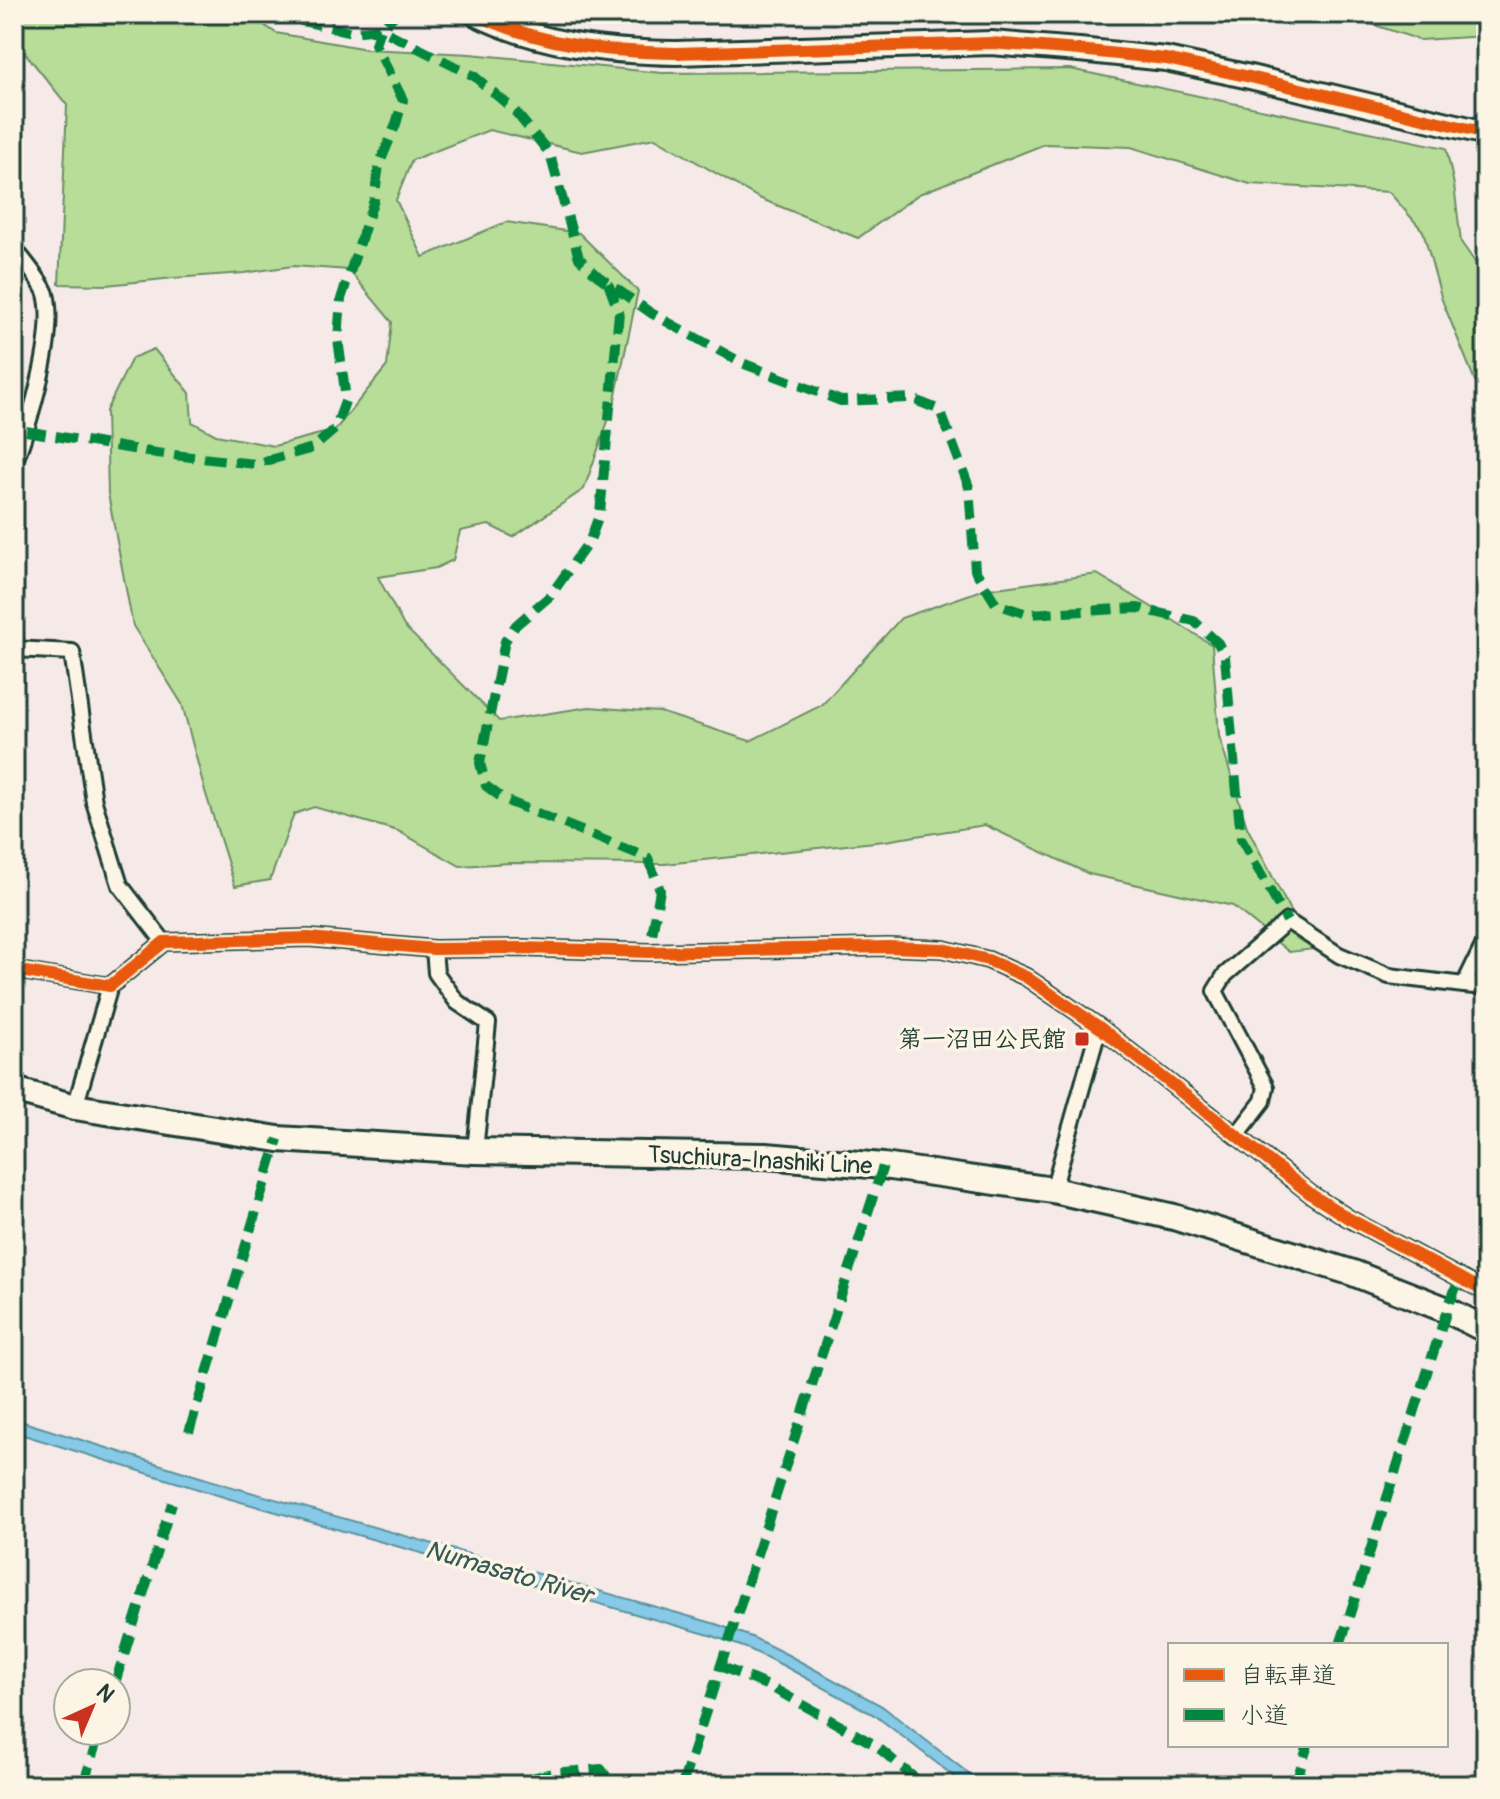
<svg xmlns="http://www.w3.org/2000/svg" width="1500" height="1799" font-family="Pangolin,'Klee One',sans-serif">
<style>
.green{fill:#b8dd98;stroke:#6c8d66;stroke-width:2}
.water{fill:#86cae7;stroke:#5d929f;stroke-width:2}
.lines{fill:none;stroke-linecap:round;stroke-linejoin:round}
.street-casing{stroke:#1f3d34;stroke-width:20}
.secondary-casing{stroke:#1f3d34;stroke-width:28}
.primary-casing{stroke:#1f3d34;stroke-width:30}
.street{stroke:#fcf5e5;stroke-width:14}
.secondary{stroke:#fcf5e5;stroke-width:22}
.primary{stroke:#fcf5e5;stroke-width:24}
.quiet{stroke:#00873e;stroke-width:10;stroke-dasharray:20 10;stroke-linecap:butt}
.cycleway-casing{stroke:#fcf5e5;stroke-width:17}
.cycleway{stroke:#e8590c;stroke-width:12}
.poi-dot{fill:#c8321e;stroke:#fcf5e5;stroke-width:3}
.labels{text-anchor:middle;stroke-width:7;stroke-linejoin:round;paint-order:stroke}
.poi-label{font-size:24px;font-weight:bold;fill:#1f3d34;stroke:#fcf5e5;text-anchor:end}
.street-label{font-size:24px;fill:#1f3d34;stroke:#fcf5e5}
.water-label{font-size:26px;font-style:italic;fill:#345958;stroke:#fcf5e5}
</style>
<rect width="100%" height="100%" fill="#f5eae7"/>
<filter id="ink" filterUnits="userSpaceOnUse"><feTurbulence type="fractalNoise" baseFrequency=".0125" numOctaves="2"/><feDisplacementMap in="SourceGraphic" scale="16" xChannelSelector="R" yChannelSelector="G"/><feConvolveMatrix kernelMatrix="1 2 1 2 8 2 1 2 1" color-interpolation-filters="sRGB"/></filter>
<g filter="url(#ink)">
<path class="green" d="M14 14H248L276 33 367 49 470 54 662 73 1070 69 1446 148 1454 185 1461 242 1486 278V387L1475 381 1442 300 1423 231 1389 192 1250 184 1131 147 1045 144 919 194 858 238 759 198 655 138 582 152 489 130 412 160 396 200 423 257 506 222 579 233 638 291 614 404 584 489 513 537 489 525 460 531 453 560 436 568 378 577 404 626 499 721 589 707 660 712 750 741 822 705 901 618 982 590 1097 574 1165 615 1212 645 1219 736 1247 827 1297 924 1314 949 1289 952 1233 906 1089 874 985 825 885 841 665 864 510 863 460 866 398 831 314 807 294 814 270 880 235 886 205 791 182 704 133 626 108 494 106 411 132 358 154 349 190 393 192 422 216 435 274 446 335 430 387 366 392 322 349 270 293 266 244 273 174 278 106 285 59 284 67 105 18 44Z
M1341 14H1486V36L1420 40Z"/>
<path class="water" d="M14 1419 229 1486 716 1624 754 1638 788 1655 882 1706 977 1780 981 1785H965L876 1716 784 1666 749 1649 713 1636 227 1498 14 1432Z"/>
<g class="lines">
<g class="street-casing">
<path id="street" d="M14 248C22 259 43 283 46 294 57 335 29 424 14 464
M14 632 16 649
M14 649 72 652 94 802 120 885 164 942
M434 949 436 973 457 1002 488 1023 475 1151
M14 970 110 986 164 942 309 938 434 949 522 948 649 952 888 947 943 949 988 960 1026 977 1099 1027 1312 1195 1348 1218 1486 1292
M1464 985 1486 987
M75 1107 110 986
M1236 1136 1263 1101 1266 1087 1215 991 1225 975 1287 921 1339 955 1389 976 1464 985 1486 940
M1053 1190 1099 1027"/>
</g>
<g class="secondary-casing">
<path id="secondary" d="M476 14C539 45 607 52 676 53L991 43 1079 50 1166 59 1250 77 1486 133"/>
</g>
<g class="primary-casing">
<path id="primary" d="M14 1090 75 1107 278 1139 475 1151 766 1156 883 1166 1053 1190 1174 1217 1353 1273 1447 1310 1486 1330"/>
</g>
<use href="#street" class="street"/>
<use href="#secondary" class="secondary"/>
<use href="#primary" class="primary"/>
<path class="quiet" d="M271 14 352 32 380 29 396 14
M608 283 619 313 600 513 590 540 550 596 516 625 505 641 480 763 486 786 505 800 648 858 660 890 649 952
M26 431 156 453 255 464 313 448 335 429 346 399 338 339 341 299 374 200 379 165 396 124 403 100 375 44 380 29 474 76 514 110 550 154 579 258 598 276 651 313 742 363 841 401 910 398 940 410 969 487 975 570 996 604 1027 614 1138 608 1194 621 1218 643 1225 657 1241 839 1287 921
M189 1432 278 1139
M1340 1645 1447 1310 1460 1277
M720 1666 771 1687 875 1745 923 1785
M115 1683 172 1503
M83 1785 100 1731
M502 1785 552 1773 601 1769 613 1785
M682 1785 883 1166
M1295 1785 1308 1745"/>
<g class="cycleway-casing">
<path id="cycleway" d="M476 14C539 45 607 52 676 53L991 43 1079 50 1166 59 1250 77 1486 133
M14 970 110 986 164 942 309 938 434 949 522 948 649 952 888 947 943 949 988 960 1026 977 1099 1027 1312 1195 1348 1218 1486 1292"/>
</g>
<use href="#cycleway" class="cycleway"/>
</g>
</g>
<rect class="poi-dot" x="1074" y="1031" width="16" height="16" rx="4"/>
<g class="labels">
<g class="poi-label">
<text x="1066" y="1047">第一沼田公民館</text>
</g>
<g class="street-label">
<text transform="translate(760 1160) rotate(3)" y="8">Tsuchiura-Inashiki Line</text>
</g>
<g class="water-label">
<text transform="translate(509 1572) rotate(16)" y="9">Numasato River</text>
</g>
</g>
<rect width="1500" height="1799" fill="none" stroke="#fcf5e5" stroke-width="48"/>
<rect x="24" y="24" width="1452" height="1751" fill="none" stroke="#1f3d34" stroke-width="3" filter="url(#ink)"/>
<rect x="1168" y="1643" width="280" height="104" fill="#fcf5e5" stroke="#a4ab9e" stroke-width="2"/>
<rect x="1184" y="1669" width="40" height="12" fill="#e8590c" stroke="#a4ab9e" stroke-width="2"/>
<text x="1240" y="1683" font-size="24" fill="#1f3d34">自転車道</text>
<rect x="1184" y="1709" width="40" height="12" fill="#00873e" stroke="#a4ab9e" stroke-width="2"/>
<text x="1240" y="1723" font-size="24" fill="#1f3d34">小道</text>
<g transform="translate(92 1707) rotate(44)"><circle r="38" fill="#fcf5e5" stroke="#a4ab9e" stroke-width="2"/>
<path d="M0-6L14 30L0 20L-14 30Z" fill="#c8321e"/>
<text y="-12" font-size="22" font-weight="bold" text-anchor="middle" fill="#1f3d34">N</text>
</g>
</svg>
